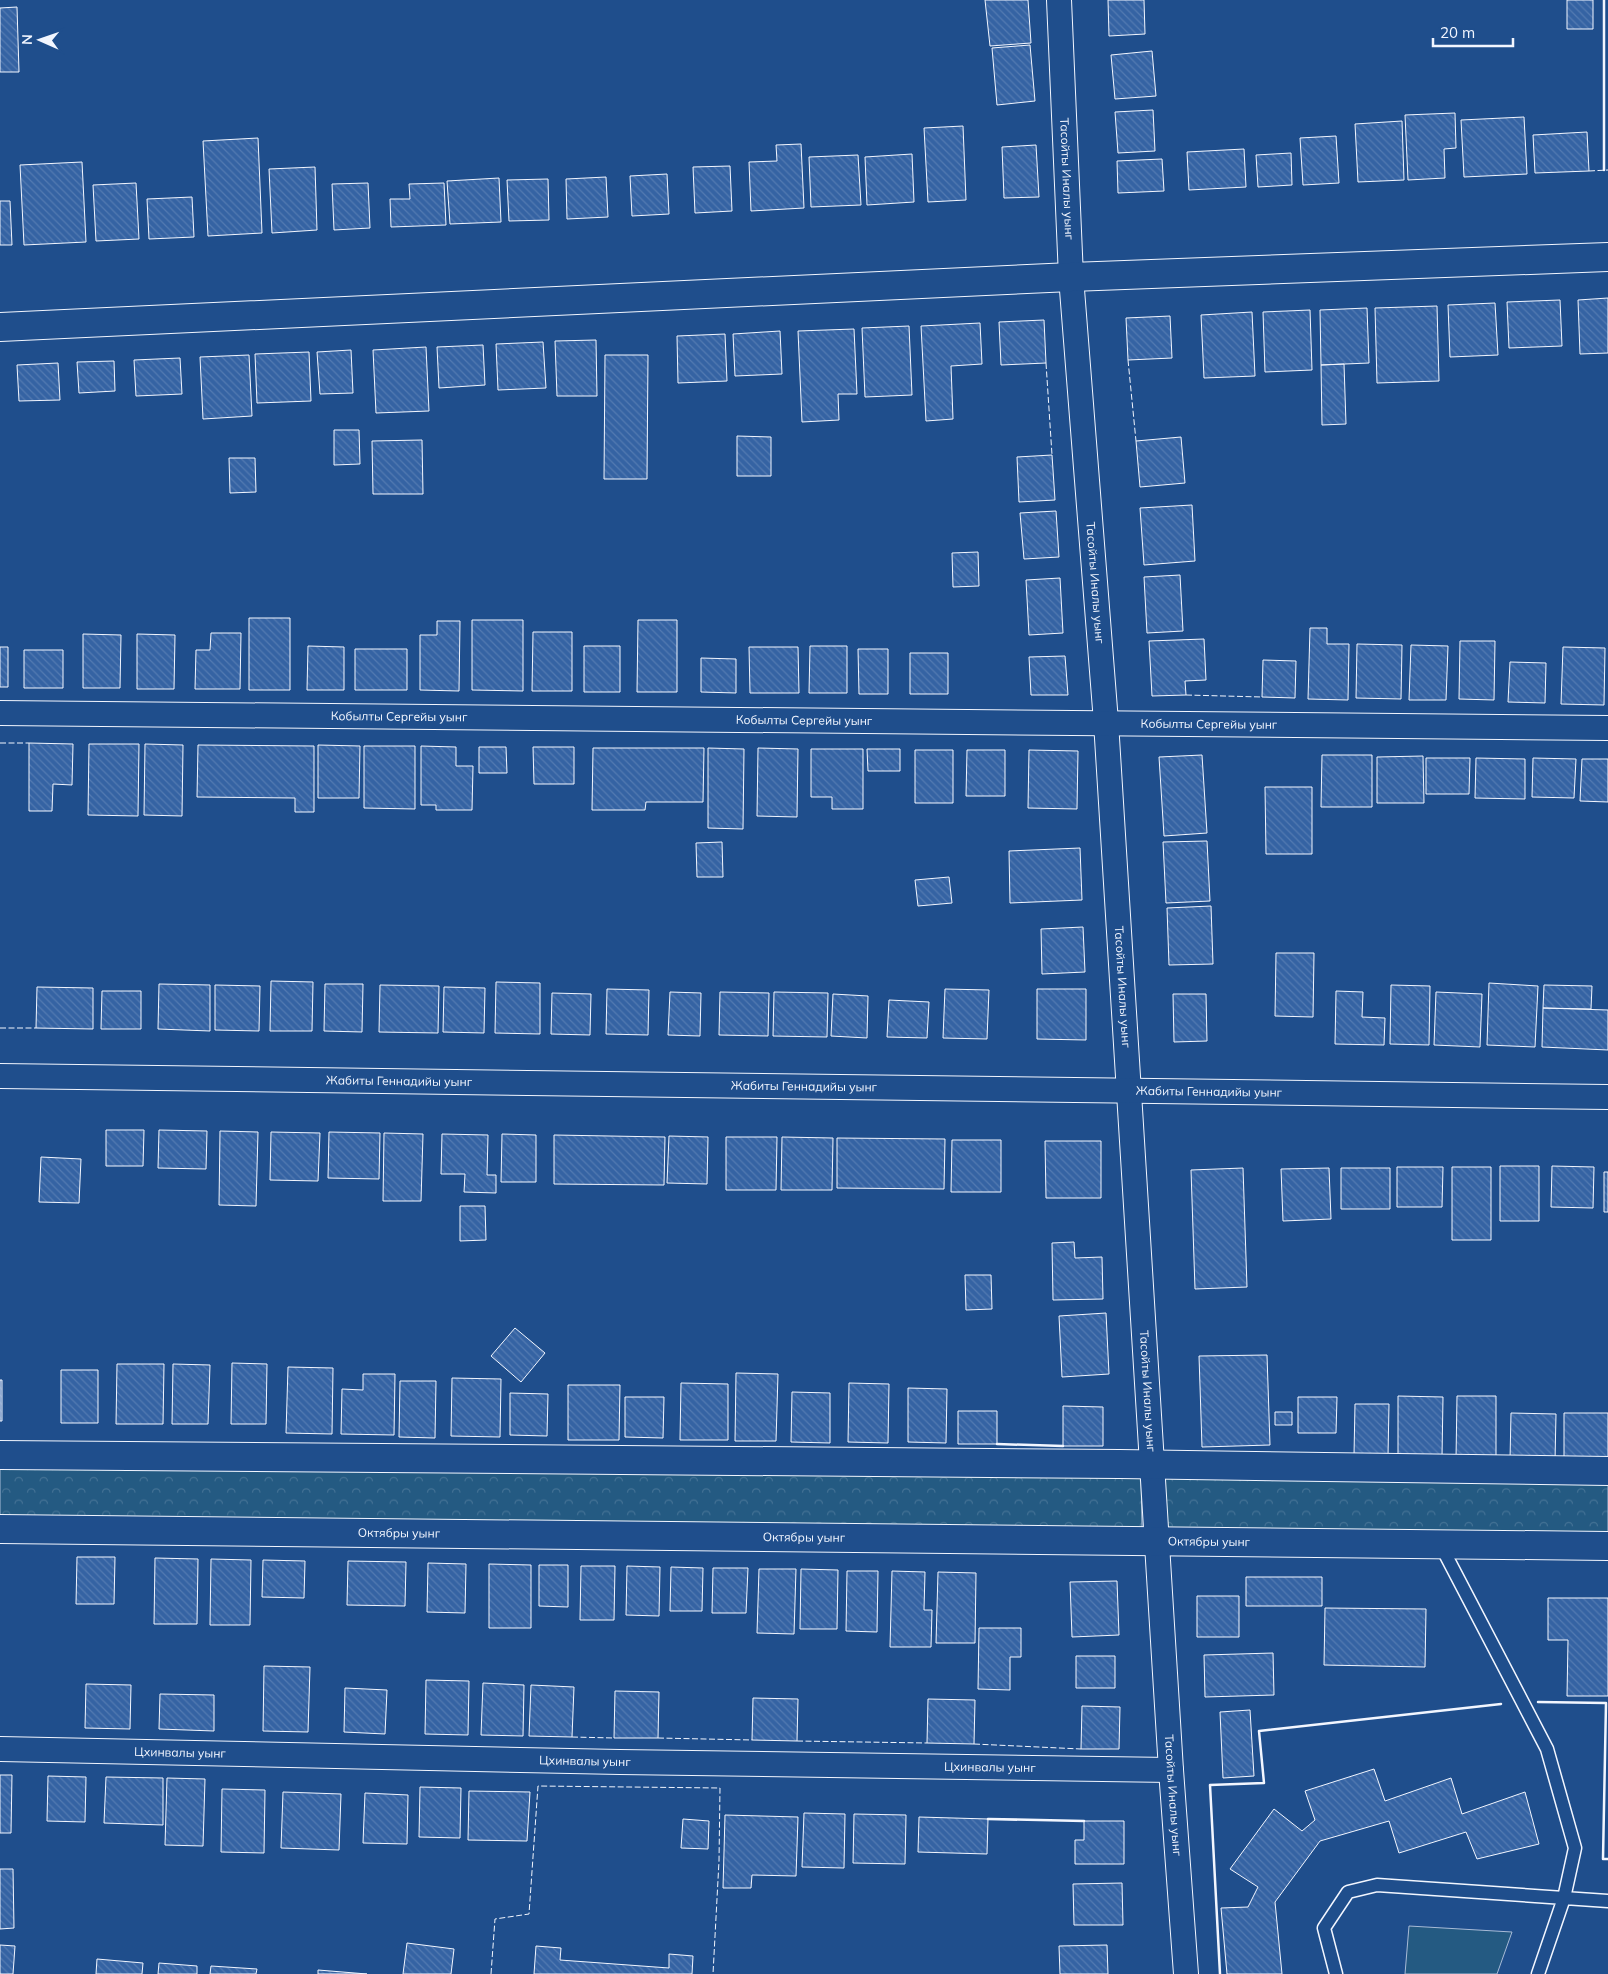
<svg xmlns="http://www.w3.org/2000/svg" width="1608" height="1974" font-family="Mulish,sans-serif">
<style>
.green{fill:#245a82;stroke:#a8bbd7}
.park{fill:url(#park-crowns);stroke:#a8bbd7}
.building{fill:url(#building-back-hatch);stroke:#f2f6ff}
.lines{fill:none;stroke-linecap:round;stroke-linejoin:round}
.service-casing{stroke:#f2f6ff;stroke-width:15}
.minor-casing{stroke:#f2f6ff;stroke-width:26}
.tertiary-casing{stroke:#f2f6ff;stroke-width:30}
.service{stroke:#1f4e8c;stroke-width:12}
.minor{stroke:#1f4e8c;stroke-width:24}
.tertiary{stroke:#1f4e8c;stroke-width:28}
.fence{stroke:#f2f6ff;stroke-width:1;stroke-dasharray:6 2.5;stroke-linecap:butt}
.wall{stroke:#f2f6ff;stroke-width:2.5}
.labels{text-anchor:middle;stroke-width:4;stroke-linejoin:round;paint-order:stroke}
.street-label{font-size:12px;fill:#f2f6ff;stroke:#1f4e8c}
</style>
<defs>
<pattern id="park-crowns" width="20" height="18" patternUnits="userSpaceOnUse" patternTransform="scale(1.25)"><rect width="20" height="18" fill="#245a82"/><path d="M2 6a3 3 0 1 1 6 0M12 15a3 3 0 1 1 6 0" fill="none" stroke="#447295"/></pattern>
<pattern id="building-back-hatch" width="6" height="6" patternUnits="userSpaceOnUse" patternTransform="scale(1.25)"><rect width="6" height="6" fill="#3563a3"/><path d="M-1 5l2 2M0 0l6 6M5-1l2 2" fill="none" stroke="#537ab1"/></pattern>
</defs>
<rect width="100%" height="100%" fill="#1f4e8c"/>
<path class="green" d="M1409 1926 1512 1932 1497 1974H1405Z"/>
<path class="park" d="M0 1464 1141 1478 1142 1527 1136 1532 0 1517Z
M1169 1475 1608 1481V1537L1172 1532 1166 1527 1164 1480Z"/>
<path class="building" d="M985 0H1028L1031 43 990 46Z
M1108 0H1144L1145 34 1109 36Z
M1567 0H1593V29H1567Z
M17 7 19 72H0V8Z
M1030 45 1035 101 997 105 992 48Z
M1152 51 1156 96 1115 99 1111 55Z
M1153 110 1155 151 1118 153 1115 112Z
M1455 113 1456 148 1444 149 1445 178 1408 180 1405 115Z
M1524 117 1527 174 1464 177 1461 120Z
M1402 121 1404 180 1358 182 1355 124Z
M963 126 966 200 928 202 924 128Z
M1587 132 1589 171 1535 173 1533 135Z
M1336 136 1339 183 1303 185 1300 138Z
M258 138 262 233 208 236 203 141Z
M801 144 804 208 751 211 749 162 777 161 776 145Z
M1036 145 1039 197 1004 198 1002 147Z
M1244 149 1246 187 1189 190 1187 152Z
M1291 153 1292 185 1258 187 1256 155Z
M912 154 914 202 867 205 865 157Z
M858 155 861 205 811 207 809 157Z
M1162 159 1164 191 1118 193 1117 161Z
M82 162 86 242 24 245 20 165Z
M730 166 732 211 695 213 693 167Z
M315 167 317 230 272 233 269 169Z
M667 174 669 214 632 216 630 176Z
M606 177 608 217 567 219 566 179Z
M499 178 501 222 450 224 447 181Z
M548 179 549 220 509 221 507 180Z
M136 183 139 239 96 241 93 185Z
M368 183 370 228 334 230 332 184Z
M444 183 446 225 391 227 390 199H410L409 184Z
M192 197 194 237 149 239 147 199Z
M0 201H10L12 245H0Z
M1608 298V353L1580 354 1578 300Z
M1560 300 1562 346 1509 348 1507 302Z
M1495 303 1498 355 1450 357 1448 305Z
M1437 306 1439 381 1377 383 1375 308Z
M1367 308 1369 363 1321 365 1320 310Z
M1310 310 1312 370 1265 372 1263 312Z
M1252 312 1255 376 1204 378 1201 315Z
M1170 316 1172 358 1128 360 1126 318Z
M1044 320 1046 363 1001 365 999 322Z
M980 323 982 364 951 366 953 419 926 421 921 326Z
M909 326 912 395 865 397 862 328Z
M854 329 857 394H838L839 420 802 422 798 331Z
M780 331 782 374 735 376 733 334Z
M725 334 727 381 678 383 677 336Z
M596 340 597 396H557L555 341Z
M543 342 546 388 498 390 496 344Z
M483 345 485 385 439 388 437 347Z
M426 347 429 411 376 413 373 350Z
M351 350 353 393 320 394 317 352Z
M309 352 311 401 257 403 255 354Z
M249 355 252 416 203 419 200 357Z
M605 355H648L647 479H604Z
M180 358 182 394 136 396 134 360Z
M114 361 115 391 79 393 77 362Z
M58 363 60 400 19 401 17 365Z
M1344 364 1346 424 1322 425 1321 365Z
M334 430H359L360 464 334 465Z
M737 436 771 437V476H737Z
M1181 437 1185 483 1140 487 1136 441Z
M422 440 423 494H373L372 441Z
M1052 455 1055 500 1019 502 1017 457Z
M229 458H255L256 492 230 493Z
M1192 505 1195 561 1144 565 1140 508Z
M1056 511 1059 557 1024 559 1020 513Z
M978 552 979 586 953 587 952 553Z
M1180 575 1183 631 1147 633 1144 577Z
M1060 578 1063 633 1029 635 1026 580Z
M249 618H290V690H249Z
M472 620H523V691L472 690Z
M638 620H677V692H637Z
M437 621H460L459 691 420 690V635H437Z
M1310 628H1327V644H1349L1348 700 1308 699Z
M533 632H572V691H532Z
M211 633H241L240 689H195L196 650H210Z
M83 634 121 635 120 688H83Z
M137 634 175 635 174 689H137Z
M1204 639 1206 680 1185 681 1186 695 1152 696 1149 641Z
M1460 641H1495L1494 700 1459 699Z
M1357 644 1402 645 1401 699 1356 698Z
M1411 645 1448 646 1446 700H1409Z
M308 646 344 647V690H307Z
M584 646H620V692H584Z
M810 646H847V693H809Z
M0 647H8V687H0Z
M749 647H798L799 693H750Z
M1563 647 1605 648 1604 705 1561 704Z
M355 649H407V690H355Z
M858 649H888V694H859Z
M24 650H63V688H24Z
M910 653H948V694H910Z
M1065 656 1068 695H1031L1029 657Z
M701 658 736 659V693L701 692Z
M1263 660 1296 661 1295 698 1262 697Z
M1510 662 1546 663 1545 703 1508 702Z
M29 743 73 744 72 785 53 784 52 811H29Z
M89 744H139L138 816 88 815Z
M145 744 183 745 182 816 144 815Z
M198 745 314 746V812H295V798L197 797Z
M318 745 360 746 359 798H318Z
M364 746H415V809L364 808Z
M421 746 456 747V766H473L472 810H436V805H421Z
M479 747H506L507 773H479Z
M533 747H574V784H534Z
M593 748H704L703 802H646L645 810H592Z
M708 748 744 749 743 829 708 828Z
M758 748 798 749 797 817 757 816Z
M811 749H863V809H832V797H811Z
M867 749H900V771H868Z
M915 750H953V803H915Z
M967 750H1005V796H966Z
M1029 750 1078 751 1077 809 1028 808Z
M1202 755 1207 833 1164 836 1159 757Z
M1322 755H1372V807H1321Z
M1423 756 1424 803H1377V757Z
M1426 758H1470L1469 794H1426Z
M1476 758 1525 759V799L1475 798Z
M1533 758 1576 759 1574 798 1532 797Z
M1582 759H1608V802L1580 801Z
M1265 787H1312V854H1266Z
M1207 841 1210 901 1166 903 1163 842Z
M722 842 723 877H697L696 843Z
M1080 848 1082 900 1010 903 1009 851Z
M949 877 952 903 918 906 915 880Z
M1211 906 1213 964 1169 965 1167 908Z
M1083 927 1085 972 1042 974 1041 929Z
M1276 953H1314L1313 1017 1275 1016Z
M271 981 313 982 312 1031H270Z
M496 982 540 983V1034L495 1033Z
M1489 983 1538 986 1535 1047 1487 1045Z
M159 984 210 985V1031L158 1029Z
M325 984H363L362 1032 324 1031Z
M215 985 260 986 259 1031 215 1030Z
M380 985 439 986 438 1033 379 1032Z
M1391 985 1430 986 1429 1045 1390 1044Z
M1544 985 1592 986 1591 1009 1543 1008Z
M37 987 93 988V1029L36 1028Z
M444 987 485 988 484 1033 443 1032Z
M607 989 649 990 648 1035 606 1034Z
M945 989 989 990 987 1039 943 1038Z
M1037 989H1086V1040L1037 1039Z
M102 991H141V1029H101Z
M1336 991 1363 992 1362 1017 1385 1018 1384 1045 1335 1044Z
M670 992 701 993 700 1036 668 1035Z
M720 992 769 993 768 1036 719 1035Z
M774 992 828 993 827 1037 773 1036Z
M1436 992 1482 994 1480 1047 1434 1045Z
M552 993 591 994 590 1035 551 1034Z
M833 994 868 996 867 1038 831 1036Z
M1173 994H1206L1207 1041 1174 1042Z
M889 1000 929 1002 927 1038 887 1037Z
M1543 1008 1608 1010V1050L1542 1047Z
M106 1130H144L143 1166H106Z
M159 1130 207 1131 206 1169 158 1168Z
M220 1131 258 1132 256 1206 219 1205Z
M271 1132 320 1133 318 1181 270 1180Z
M329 1132 380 1133 379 1179 328 1178Z
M384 1133 423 1134 421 1201H383Z
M442 1134 488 1135 487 1175H496V1193L464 1192 465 1174H441Z
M502 1134 536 1135V1182H501Z
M554 1135 665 1137 664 1185 554 1184Z
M669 1136 708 1137 707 1184 667 1183Z
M726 1137H777L776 1190H726Z
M782 1137 833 1138 832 1190H781Z
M837 1138 945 1139 944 1189 837 1188Z
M952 1140H1001V1192H951Z
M1045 1141H1101V1198H1046Z
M41 1157 81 1159 79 1203 39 1202Z
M1500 1166H1539V1221H1500Z
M1552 1166 1594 1167 1593 1208 1551 1207Z
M1397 1167H1443L1442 1207H1397Z
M1452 1167H1491V1240H1452Z
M1243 1168 1247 1287 1195 1289 1191 1170Z
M1329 1168 1331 1219 1283 1221 1281 1169Z
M1341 1168H1390V1209H1341Z
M1604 1172H1608V1212H1604Z
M460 1206H485L486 1240 460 1241Z
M1074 1242 1075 1258 1102 1257 1103 1299 1053 1300 1052 1243Z
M965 1275H991L992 1309 966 1310Z
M1106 1313 1109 1374 1062 1377 1059 1316Z
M515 1328 545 1353 521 1382 491 1356Z
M1267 1355 1270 1445 1202 1447 1199 1356Z
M232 1363 267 1364 266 1424H231Z
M117 1364H164L163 1424H116Z
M173 1364 210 1365 208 1424H172Z
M288 1367 333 1368 332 1434 286 1433Z
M61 1370H98V1423H61Z
M736 1373 778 1374 776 1441H735Z
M363 1374H395L394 1435 341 1434 342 1389 363 1390Z
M452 1378 501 1379 500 1437 451 1436Z
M0 1380H2V1421H0Z
M400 1381H436L435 1438 399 1437Z
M681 1383 728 1384V1440H680Z
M849 1383 889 1384 888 1443 848 1442Z
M568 1385H620L619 1440H568Z
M908 1388 947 1389 946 1443 908 1442Z
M792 1392 830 1393V1443L791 1442Z
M510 1393 548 1394 547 1436 510 1435Z
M1398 1396 1443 1397 1442 1457H1398Z
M1457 1396H1496V1460L1456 1459Z
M625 1397H664L663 1438 625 1437Z
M1298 1397H1337L1336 1433H1298Z
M1355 1404H1389L1388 1456 1354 1455Z
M1063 1406 1103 1407V1446H1063Z
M958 1411H997V1444H958Z
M1275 1412H1292V1425H1275Z
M1511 1413 1556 1414 1555 1461 1510 1460Z
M1564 1413H1608V1461L1564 1460Z
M77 1557H115L114 1604H76Z
M155 1558 198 1559 197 1624H154Z
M211 1559 251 1560 250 1625H210Z
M263 1560 305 1561 304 1598 262 1597Z
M348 1561 406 1562 405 1606 347 1605Z
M428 1563 466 1564 465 1613 427 1612Z
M489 1564 531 1565V1628H489Z
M539 1565H568V1607L539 1606Z
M581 1566H615L614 1620H580Z
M627 1566 660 1567 659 1616 626 1615Z
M671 1567 703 1568 702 1611H670Z
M713 1568H748L746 1613H712Z
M759 1569H796L794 1634 757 1633Z
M801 1569 838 1570 837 1629H800Z
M847 1571H878L877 1632 846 1631Z
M892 1571 925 1572 924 1610H932L931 1647H890Z
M938 1572 976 1573 975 1643H936Z
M1246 1577H1322V1606H1246Z
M1117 1581 1119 1635 1072 1637 1070 1582Z
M1197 1596H1239V1637H1197Z
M1548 1598H1608V1696H1567L1568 1640H1548Z
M1325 1608 1426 1609 1425 1667 1324 1665Z
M979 1628H1021V1657H1010V1690L978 1689Z
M1273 1653 1274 1695 1205 1697 1204 1655Z
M1076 1656H1115V1688H1076Z
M264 1666 310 1667 308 1732 263 1731Z
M426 1680 469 1681 468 1735 425 1734Z
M483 1683 524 1685 523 1736 481 1735Z
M86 1684 131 1685 130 1729 85 1728Z
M531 1685 574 1687 572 1737 529 1736Z
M345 1688 387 1690 385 1734 344 1732Z
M615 1691 659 1692 658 1738H614Z
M160 1694 214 1695V1731L159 1729Z
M753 1698 798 1699 797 1741 752 1740Z
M928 1699 975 1700 974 1744 927 1743Z
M1082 1706 1120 1707 1119 1749H1081Z
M1250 1710 1254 1776 1223 1778 1220 1712Z
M1374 1769 1385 1801 1451 1778 1462 1814 1525 1792 1539 1844 1477 1859 1466 1832 1399 1853 1389 1821 1320 1841 1275 1902 1282 1974H1227L1221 1908 1248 1907 1258 1887 1230 1869 1274 1809 1302 1831 1315 1820 1305 1791Z
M0 1775H12L11 1833H0Z
M48 1776 86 1777 85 1822 47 1821Z
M106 1777 163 1778V1825L104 1823Z
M167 1778 205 1779 203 1846 165 1845Z
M420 1787 461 1788 460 1838 419 1837Z
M222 1789 265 1790 264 1853 221 1852Z
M469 1791 530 1792 527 1841 468 1840Z
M283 1792 341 1794 339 1850 281 1848Z
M365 1793 408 1795 407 1844 363 1843Z
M804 1813 845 1814 844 1868 802 1867Z
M854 1814 906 1815 905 1864 853 1863Z
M725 1815 798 1817 796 1876 752 1875 751 1888H723Z
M919 1817 988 1819 987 1854 918 1852Z
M683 1819 709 1821 708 1849 681 1848Z
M1084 1821H1124V1864H1075V1840H1084Z
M0 1869H13L14 1928 0 1929Z
M1122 1883 1123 1925H1074L1073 1884Z
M407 1943 454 1949 451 1974H403Z
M0 1945 15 1946 13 1974H0Z
M1107 1945 1108 1974H1060L1059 1946Z
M536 1946 561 1948 560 1960 669 1968V1954L693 1956 692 1974H534Z
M97 1959 143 1963 142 1974H96Z
M159 1963 197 1966V1974H158Z
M211 1966 257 1969 256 1974H210Z
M318 1970 367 1974H318Z"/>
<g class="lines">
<g class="service-casing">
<path id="service" d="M1440 1544 1547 1749 1575 1848 1564 1898 1538 1974
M1336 1974 1324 1928 1348 1892 1377 1885 1608 1901"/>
</g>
<g class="minor-casing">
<g id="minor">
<path id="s1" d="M1059 0 1071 277 1106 722 1171 1770 1186 1974"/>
<path id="s2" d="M0 713 1608 728"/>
<path id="s3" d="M0 1076 1608 1097"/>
<path id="s4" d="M0 1749 620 1762 1171 1770"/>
</g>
</g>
<g class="tertiary-casing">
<g id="tertiary">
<path d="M0 327 1071 277 1608 257"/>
<path d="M0 1455 1120 1464 1608 1471"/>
<path id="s5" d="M0 1529 1608 1546"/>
</g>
</g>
<use href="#service" class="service"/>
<use href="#minor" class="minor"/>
<use href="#tertiary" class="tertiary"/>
<path class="fence" d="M1589 171 1608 170
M1128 360 1136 441
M1046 363 1052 455
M1186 695 1262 697
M0 743H29
M0 1028H36
M572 1737 614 1738
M658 1738 752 1740
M797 1741 927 1743
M974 1744 1081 1749
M491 1974 495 1919 529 1914 538 1786 720 1788 719 1861 713 1974"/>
<path class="wall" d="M1604 170V0
M997 1444 1063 1446
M1538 1702 1606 1703 1603 1859H1608
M988 1819 1084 1821
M1220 1974 1210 1785 1264 1783 1259 1731 1501 1704"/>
</g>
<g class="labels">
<g class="street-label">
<text dy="4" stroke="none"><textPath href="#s1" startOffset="179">Тасойты Иналы уынг</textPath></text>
<text dy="4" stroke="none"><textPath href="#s1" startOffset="584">Тасойты Иналы уынг</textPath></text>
<text dy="4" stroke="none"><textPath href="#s2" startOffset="399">Кобылты Сергейы уынг</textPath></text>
<text dy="4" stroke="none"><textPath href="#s2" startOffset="804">Кобылты Сергейы уынг</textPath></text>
<text dy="4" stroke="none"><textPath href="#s2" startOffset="1209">Кобылты Сергейы уынг</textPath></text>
<text dy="4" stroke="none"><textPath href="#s1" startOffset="989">Тасойты Иналы уынг</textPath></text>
<text dy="4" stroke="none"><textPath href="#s3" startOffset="399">Жабиты Геннадийы уынг</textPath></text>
<text dy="4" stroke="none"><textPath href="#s3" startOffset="804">Жабиты Геннадийы уынг</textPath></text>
<text dy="4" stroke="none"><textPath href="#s3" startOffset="1209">Жабиты Геннадийы уынг</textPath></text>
<text dy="4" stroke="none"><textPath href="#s1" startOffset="1394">Тасойты Иналы уынг</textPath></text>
<text dy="4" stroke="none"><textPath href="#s5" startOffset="399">Октябры уынг</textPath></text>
<text dy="4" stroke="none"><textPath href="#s5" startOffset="804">Октябры уынг</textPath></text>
<text dy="4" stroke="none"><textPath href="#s5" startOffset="1209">Октябры уынг</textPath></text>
<text dy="4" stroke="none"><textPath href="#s4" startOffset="180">Цхинвалы уынг</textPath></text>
<text dy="4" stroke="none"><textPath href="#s4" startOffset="585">Цхинвалы уынг</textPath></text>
<text dy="4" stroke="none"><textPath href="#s4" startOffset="990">Цхинвалы уынг</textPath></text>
<text dy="4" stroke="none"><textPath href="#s1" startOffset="1799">Тасойты Иналы уынг</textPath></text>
</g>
</g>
<g transform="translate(40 40) rotate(272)" stroke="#1f4e8c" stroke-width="4" paint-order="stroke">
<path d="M0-4L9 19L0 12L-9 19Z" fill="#f2f6ff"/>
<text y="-8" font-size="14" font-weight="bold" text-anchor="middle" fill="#f2f6ff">N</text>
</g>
<path d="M1433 38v8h80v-8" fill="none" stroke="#f2f6ff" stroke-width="2.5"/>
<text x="1440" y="38" font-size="15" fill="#f2f6ff" stroke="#1f4e8c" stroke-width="4" paint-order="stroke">20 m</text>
</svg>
